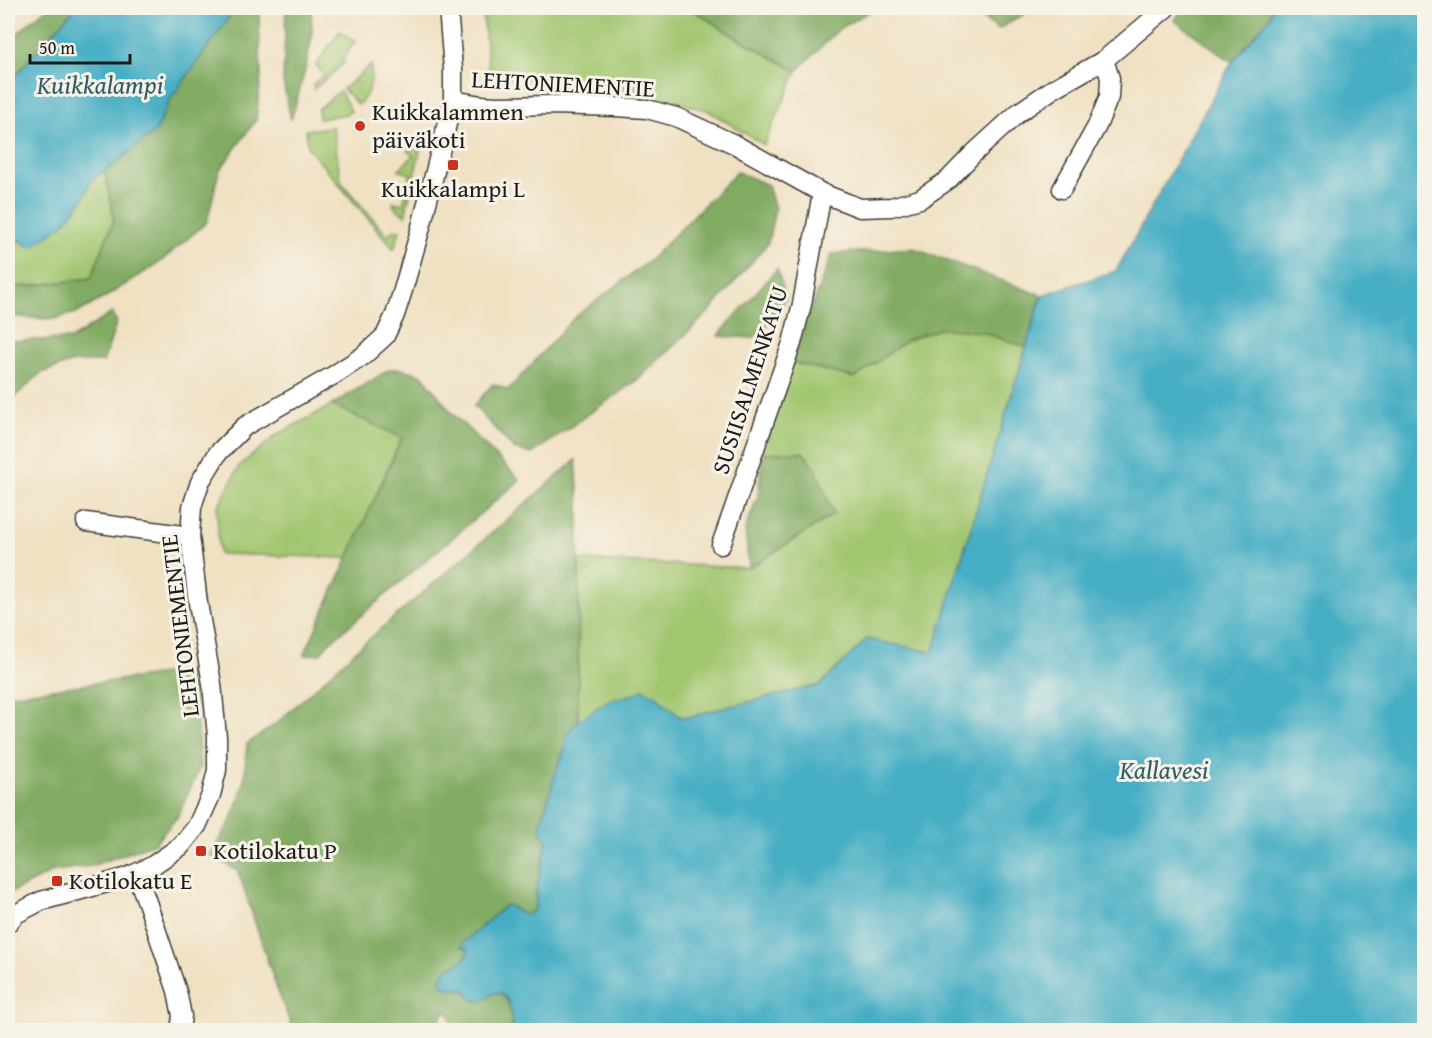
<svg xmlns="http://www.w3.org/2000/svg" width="1432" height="1038" font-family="'Gentium Book Plus',serif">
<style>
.green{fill:#a2c670;stroke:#5f7146;stroke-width:1.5}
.forest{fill:#81ab62;stroke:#4e643f;stroke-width:1.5}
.water{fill:#44adc4;stroke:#306470;stroke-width:1.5}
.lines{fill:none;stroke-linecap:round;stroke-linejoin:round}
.minor-casing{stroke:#3c3a35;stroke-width:21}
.minor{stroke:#fff;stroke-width:18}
.poi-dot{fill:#c8321e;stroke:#f7f3e8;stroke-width:2}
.labels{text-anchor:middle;stroke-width:6;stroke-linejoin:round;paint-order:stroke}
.street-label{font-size:24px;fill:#1c1c1c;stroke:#f7f3e8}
.poi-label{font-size:24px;fill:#1c1c1c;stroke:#f7f3e8;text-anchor:start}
.water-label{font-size:26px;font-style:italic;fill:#2e5d68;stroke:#f7f3e8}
</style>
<rect width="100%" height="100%" fill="#f7f3e8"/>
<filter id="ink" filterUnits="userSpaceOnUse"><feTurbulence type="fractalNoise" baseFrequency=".0167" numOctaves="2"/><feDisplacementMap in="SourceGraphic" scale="12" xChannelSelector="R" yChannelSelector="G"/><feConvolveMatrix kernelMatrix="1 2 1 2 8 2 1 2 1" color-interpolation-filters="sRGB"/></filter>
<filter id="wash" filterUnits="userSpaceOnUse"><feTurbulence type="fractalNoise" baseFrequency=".008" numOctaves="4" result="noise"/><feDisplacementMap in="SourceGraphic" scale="24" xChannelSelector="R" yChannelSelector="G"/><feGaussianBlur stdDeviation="1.35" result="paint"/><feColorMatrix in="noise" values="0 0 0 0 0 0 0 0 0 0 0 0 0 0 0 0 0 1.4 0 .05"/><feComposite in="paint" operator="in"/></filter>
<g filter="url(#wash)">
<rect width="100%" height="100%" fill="#f0e1c3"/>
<path class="green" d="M482 8H690L732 35 797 71 764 145 707 110 609 86 517 78 490 79Z
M340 31 355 42 342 60 344 63 314 89 313 84 324 75 316 65Z
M371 65C373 81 370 94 358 105L343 89Z
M340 91 351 111 346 114 319 119 318 109Z
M333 127 341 182 387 235 395 229 400 230 394 249 308 148 306 130Z
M417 139 422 142 405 215 394 207 393 202 403 204 411 174 401 171 399 169 413 156 407 150Z
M105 171 114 220 91 278 31 286H8V236L19 240 31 247 63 225 84 198 91 180Z
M941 328 981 332 1026 347 933 653 867 639 820 685 706 712 693 717H680L655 695 636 694 609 700 578 721 579 560 749 568 834 514 763 453 791 362 855 378 907 340Z
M332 405 402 437 348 558 219 554 217 508 240 465 277 435Z"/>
<path class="forest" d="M47 8H75L8 84V41Z
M235 8H260L259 20 261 77 256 120 219 171 207 222 159 263 107 296 79 312 54 319 29 318 8 315V286H31L91 278 114 220 105 171 156 131 169 101 225 23Z
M286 8H311L312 36 306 67 291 120 283 81Z
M690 8H876L840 28 797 71 732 35Z
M968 8H1035L998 29Z
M1186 8H1272L1270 17 1232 62 1174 20Z
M737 172 768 185 775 209 768 243 711 310 640 378 532 454 514 449 474 406 493 384 508 390 575 317 649 261Z
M913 248 1041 295 1026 347 981 332 941 328 907 340 855 378 791 362 832 254Z
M777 269 786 298 777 315 753 338 718 336Z
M112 313 117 322 103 362H73L41 373 8 403V341L71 339Z
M390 369H402L422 375 452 413 520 480 328 644 320 654 304 655 402 438 332 405Z
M803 452 815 468 834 514 749 568 745 530 758 496 763 453Z
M576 460 579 502 578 721 567 733 566 746 557 768 547 842 537 886 535 909 527 915C517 914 514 907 506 905 491 917 478 933 462 943L468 949C469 958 459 962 453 967L452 988 462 989 471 997 483 1000C486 998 491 993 496 993 511 992 512 1020 513 1030H453L450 1017 446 1010 433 1030H293L277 989 238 871 210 855 232 819 244 783 247 744 277 723 361 646Z
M193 670 200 767 178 816 155 843 91 866 54 871 8 894V695Z"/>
<path class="water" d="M75 8H235L225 23 169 101 156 131 105 171 91 180 84 198 63 225 31 247 19 240 8 236V84Z
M1272 8H1413L1424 21V1030H513C511 1019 513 1003 503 995 493 987 487 1003 477 1001 471 1000 468 992 463 989 458 987 454 989 449 988 435 985 443 974 449 967 458 966 469 958 468 949L461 946 462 943 469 938 506 905C515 907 517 914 527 915L535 909 537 886 547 842 540 827 557 768 566 746 567 733 578 721 609 700 636 694 642 689 655 695 680 717H693L706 712 820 685 867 639 933 652 1042 295 1116 271 1232 62 1270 17Z"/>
</g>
<g filter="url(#ink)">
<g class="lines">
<g class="minor-casing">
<path id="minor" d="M453 100 481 105 496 106 553 105 616 107 647 109 676 117 734 144 822 193 860 208 891 207 920 199 948 180 973 154 1018 113 1053 89 1104 60 1166 8
M1062 189 1097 126 1109 97 1110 78 1104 60
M86 522 190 536
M721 545 792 343 802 304 822 193
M136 873 147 902 177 991 182 1016 180 1030
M8 923 16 914 41 901 125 878 152 866 181 846 197 826 211 795 217 770V737L212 684 198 603 190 536 192 507 200 482 218 453 245 426 334 375 363 356 385 336 395 315 403 290 421 227 453 100V69L448 8"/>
</g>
<use href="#minor" class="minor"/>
</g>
</g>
<g class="poi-dot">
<circle cx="360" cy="126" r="6"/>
<rect x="447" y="159" width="12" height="12" rx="3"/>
<rect x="195" y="845" width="12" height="12" rx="3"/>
<rect x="51" y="875" width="12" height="12" rx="3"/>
</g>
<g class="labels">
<g class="street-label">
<text transform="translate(563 84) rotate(3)" y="8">LEHTONIEMENTIE</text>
<text transform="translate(750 380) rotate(-72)" y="8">SUSIISALMENKATU</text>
<text transform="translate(180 626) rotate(-97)" y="8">LEHTONIEMENTIE</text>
</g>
<g class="poi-label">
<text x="372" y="120">Kuikkalammen<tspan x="372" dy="28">päiväkoti</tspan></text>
<text x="453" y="197" text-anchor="middle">Kuikkalampi L</text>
<text x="213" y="859">Kotilokatu P</text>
<text x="69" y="889">Kotilokatu E</text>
</g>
<g class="water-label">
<text x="100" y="94">Kuikkalampi</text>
<text x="1164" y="779">Kallavesi</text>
</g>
</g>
<rect width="1432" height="1038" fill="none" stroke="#f7f3e8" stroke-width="30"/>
<path d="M30 54v9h100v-9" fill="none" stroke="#1c1c1c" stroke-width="3"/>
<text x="39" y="54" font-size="18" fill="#1c1c1c" stroke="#f7f3e8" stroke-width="4.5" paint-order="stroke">50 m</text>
</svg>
